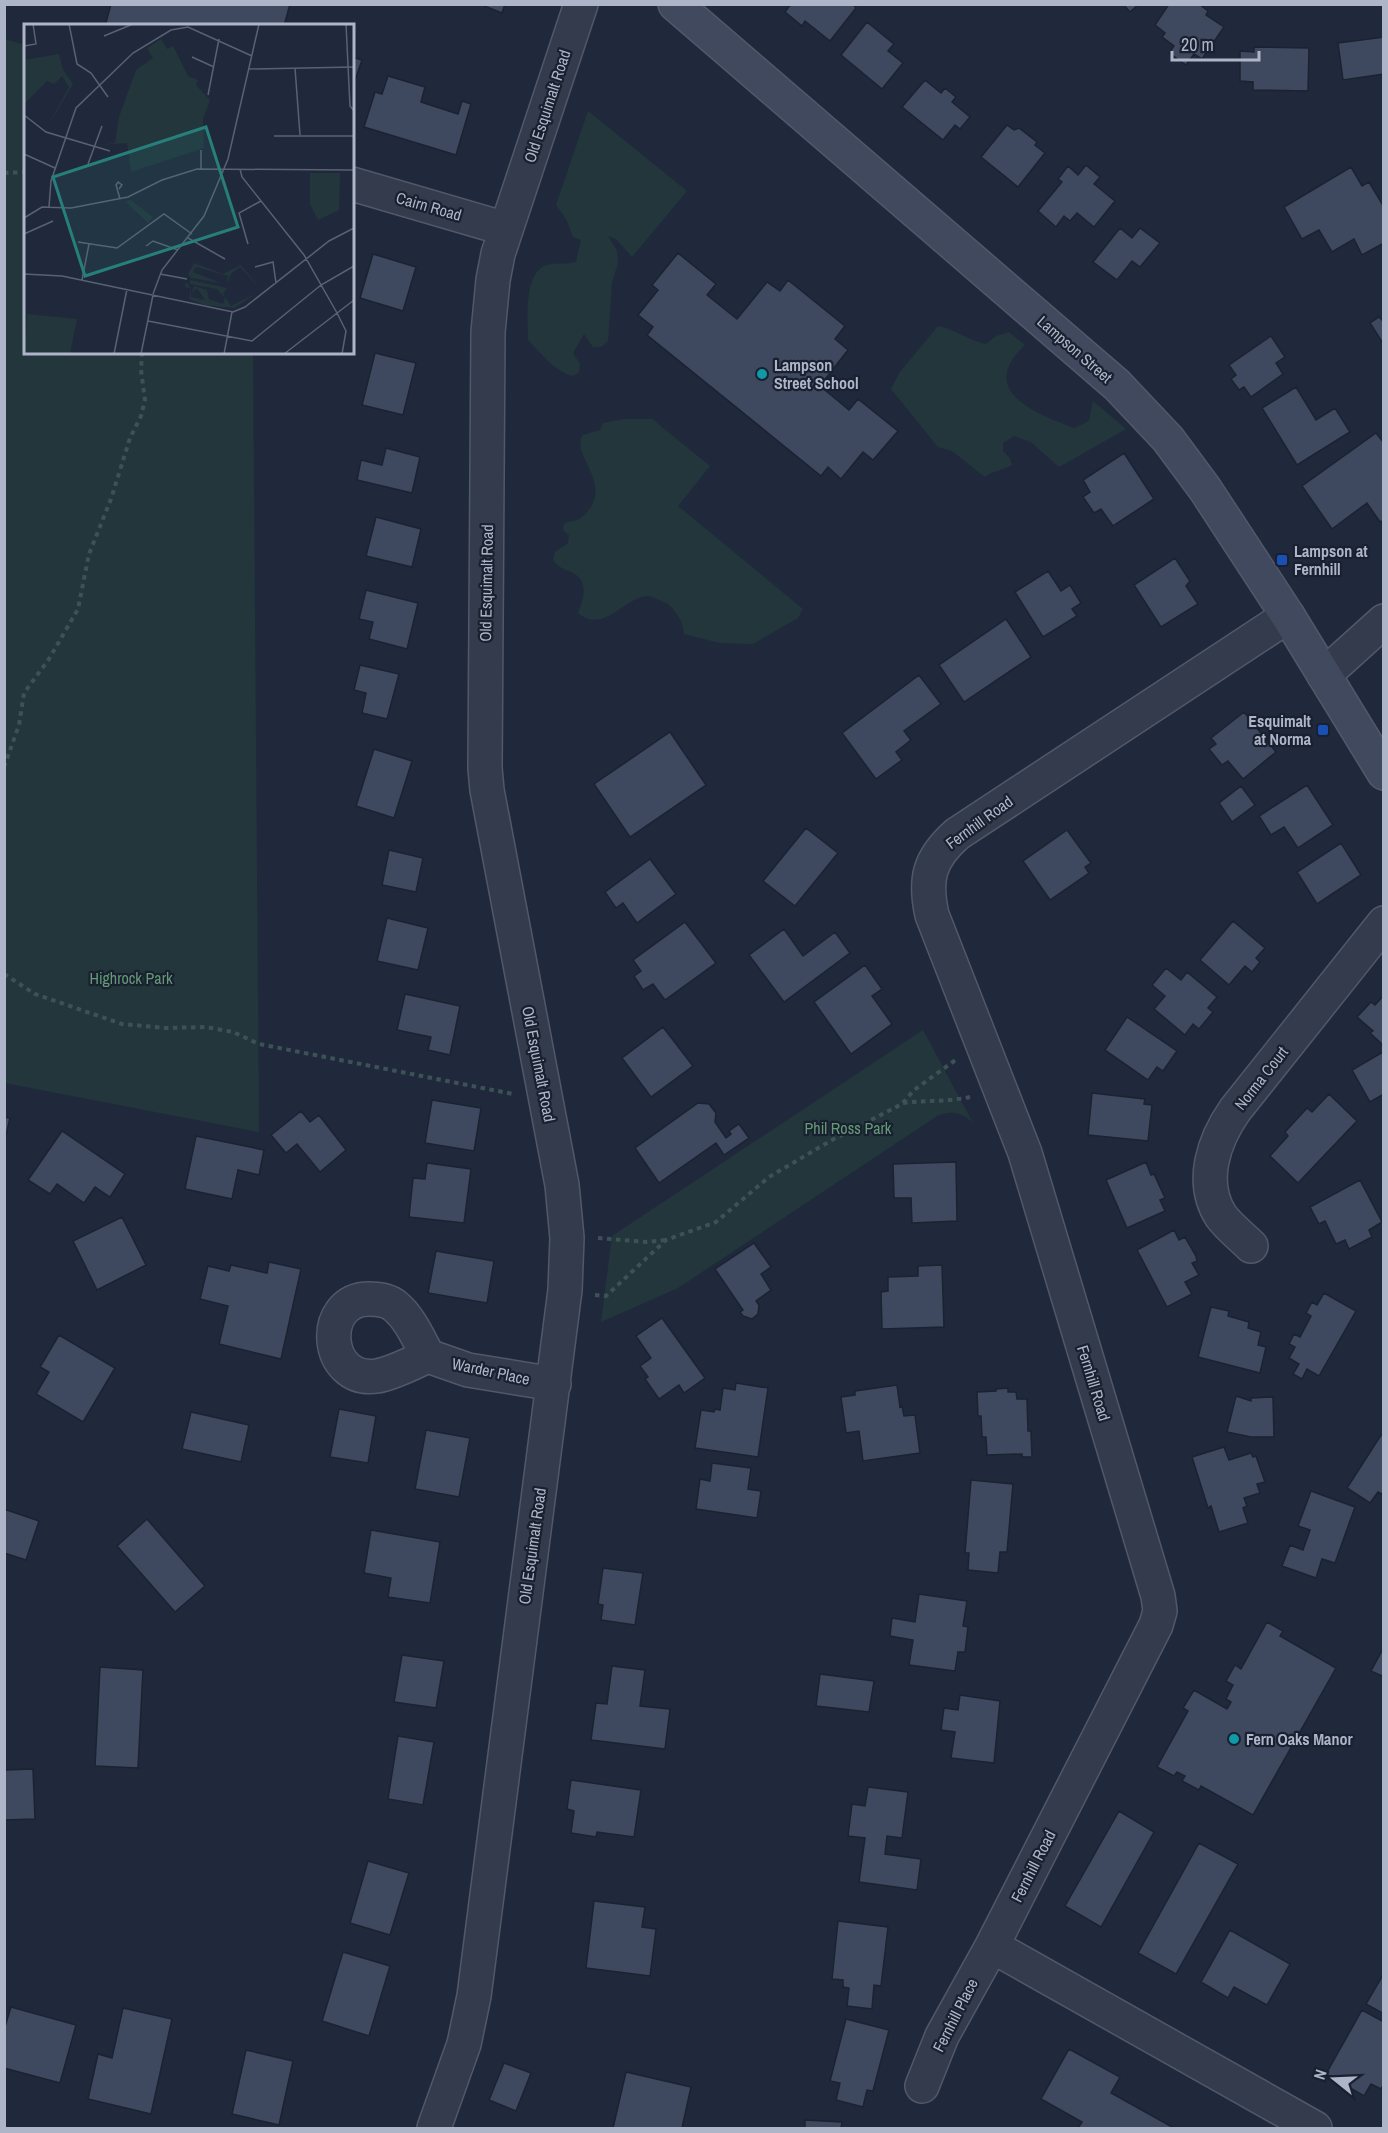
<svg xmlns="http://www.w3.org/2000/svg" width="1388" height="2133" font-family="'Archivo Narrow',sans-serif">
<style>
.green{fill:#22363c}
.building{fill:#3e485e;stroke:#1b2232;stroke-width:1.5}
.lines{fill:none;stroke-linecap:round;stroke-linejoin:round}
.street-casing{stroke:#515869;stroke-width:36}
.secondary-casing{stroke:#515869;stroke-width:36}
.path{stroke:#3d5257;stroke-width:4;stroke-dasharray:4.5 4.5;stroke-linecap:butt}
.street{stroke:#343b4c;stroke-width:33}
.secondary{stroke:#41495f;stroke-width:33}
.culture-dot{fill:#0f9aa8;stroke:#192030;stroke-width:2}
.transit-dot{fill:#1a4fb4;stroke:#192030;stroke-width:2}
.labels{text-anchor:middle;stroke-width:4.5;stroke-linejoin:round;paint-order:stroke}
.street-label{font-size:16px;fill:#aeb5c8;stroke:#192030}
.poi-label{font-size:16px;font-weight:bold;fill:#aeb5c8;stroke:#192030;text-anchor:start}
.park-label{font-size:16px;fill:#649a76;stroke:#192030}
.inset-road{fill:none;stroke:#596173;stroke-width:1.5}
.view{fill:#277f7c;fill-opacity:0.15;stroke:#277f7c;stroke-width:3}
.inset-edge{fill:none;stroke:#aeb5c8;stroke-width:3}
</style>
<rect width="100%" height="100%" fill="#20293b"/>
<path class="green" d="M4 39 25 45 26 352 253 353 259 1132 5 1083Z
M588 111 687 191 632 257 616 239 608 236 617 251 618 263 612 282 608 341 601 347H593L584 334 573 353 580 364 579 372 573 376C555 372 541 353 528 340 528 321 523 272 547 265 556 262 566 265 576 262L581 240 573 237 566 219 556 205Z
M938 326C957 330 967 340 986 344L996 336 1009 332 1025 345C976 391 1035 413 1074 428L1089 421 1093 401 1126 429 1059 467 1031 442 1014 436 1003 443V451L1010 458 1012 465C1002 471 994 470 985 477L952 451 938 447 891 389 900 372Z
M624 419H652L710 466 678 506 803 609 798 618 753 644 720 643 684 634C683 623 680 618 673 609 668 603 664 602 657 599 654 598 651 596 648 596 625 596 604 635 578 613 583 600 590 582 573 573 565 569 558 568 553 560L555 552 568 543 569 535 563 530 564 524C570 520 577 522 582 517 618 486 569 455 583 435L600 430 603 423Z
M923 1030 974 1125C964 1112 952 1110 937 1116L678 1288 601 1322 612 1236Z"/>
<path class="building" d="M111 4H290L284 26H105Z
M479 4H505L502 13Z
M791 4H853L856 8 830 41 805 21 802 26 785 12Z
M1123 4H1139L1130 12Z
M1169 4H1199L1208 11 1206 15 1224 27 1202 59 1194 54 1186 65 1169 53 1174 46 1162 37 1165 33 1155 25Z
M867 22 894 44 888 51 903 63 882 89 841 55Z
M1384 37V74L1343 80 1338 43Z
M1254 47 1309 48 1308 91 1253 90V82L1240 81V51L1254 52Z
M352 57 362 60 352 89Z
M388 76 425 87 421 102 458 114 462 101 471 104 456 155 364 127 375 92 382 94Z
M925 80 941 93 945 88 956 97 952 102 970 117 960 129 955 125 943 140 902 107Z
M1007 125 1014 130 1019 128 1037 142 1035 145 1045 153 1018 187 981 157Z
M1086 165 1100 177 1094 184 1115 201 1094 227 1077 213 1070 221 1064 216 1056 227 1038 211 1062 182 1058 179 1068 166 1078 175Z
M1351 167 1362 186 1369 182 1384 207V243L1362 255 1354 239 1332 252 1319 230 1302 239 1284 207Z
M1120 228 1132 238 1140 228 1160 243 1140 267 1132 261 1117 280 1093 262Z
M678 253 716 284 707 295 737 319 767 282 780 291 788 280 845 326 835 339 848 350 820 386 849 410 858 399 898 431 873 460 863 452 841 479 828 467 821 476 647 335 653 327 638 315 658 290 652 285Z
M373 254 416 267 403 311 360 298Z
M1379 317 1384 322V345L1370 323Z
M1271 336 1285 357 1276 363 1283 374 1251 397 1244 387 1239 390 1231 379 1236 375 1229 365Z
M375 353 416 363 403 415 362 405Z
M1296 387 1316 420 1335 408 1350 432 1297 465 1262 408Z
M1376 433 1384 443V520L1380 522 1367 503 1332 529 1302 486Z
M386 448 420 457 412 493 357 480 361 460 382 465Z
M1124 453 1154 499 1113 526 1101 509 1094 513 1083 497 1090 492 1083 480Z
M376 517 421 529 412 567 366 556Z
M1175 558 1190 581 1186 586 1198 604 1161 627 1134 585Z
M1048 571 1061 591 1070 585 1081 603 1072 609 1077 616 1043 637 1015 592Z
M366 590 418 603 407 649 369 639 373 622 359 619Z
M1006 619 1031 657 964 702 939 665Z
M360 665 399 674 387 719 362 713 366 693 354 690Z
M919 675 941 704 904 731 911 740 896 752 902 760 876 779 842 733Z
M1244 712 1276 752 1243 779 1228 761 1222 765 1209 749 1216 744 1211 738Z
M670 732 706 785 630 837 594 784Z
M374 749 412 761 394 818 356 806Z
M1307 785 1333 825 1298 848 1284 827 1271 835 1259 816Z
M1241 786 1255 805 1232 822 1219 803Z
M806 828 838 853 795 906 763 881Z
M1067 830 1091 863 1085 867 1089 873 1050 900 1023 861Z
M1341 843 1361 875 1317 904 1297 872Z
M389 850 423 858 416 892 382 885Z
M650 859 676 894 637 923 623 903 616 908 605 892Z
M387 918 428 928 418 970 377 961Z
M1233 921 1265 948 1256 958 1260 962 1252 972 1245 966 1229 985 1200 960Z
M685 922 716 963 665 1000 653 984 643 990 634 976 641 971 633 960Z
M784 929 803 956 835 932 850 953 784 1002 749 955Z
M865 965 882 989 872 996 892 1024 851 1054 814 1002Z
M1166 968 1181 980 1187 972 1217 997 1208 1008 1213 1012 1199 1029 1193 1024 1185 1035 1154 1009 1165 996 1152 985Z
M405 994 460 1006 450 1055 428 1050 431 1037 397 1030Z
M1384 995V1045H1383L1370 1033 1373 1031 1357 1017 1371 1002 1375 1005Z
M1127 1017 1177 1051 1163 1071 1157 1067 1148 1080 1105 1050Z
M663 1027 693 1066 651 1097 622 1058Z
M1383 1052 1384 1094 1370 1102 1352 1070Z
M1092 1093 1145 1099 1144 1104 1152 1105 1148 1141 1088 1135Z
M1329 1094 1357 1121 1298 1183 1270 1156 1288 1136 1285 1132 1307 1108 1312 1112Z
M432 1100 481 1108 474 1151 425 1143Z
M698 1103 709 1104 716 1113 715 1122 726 1138 731 1134 729 1131 739 1124 749 1138 724 1155 716 1143 659 1183 635 1148Z
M301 1111 310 1122 319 1115 346 1150 320 1172 297 1144 286 1153 271 1135Z
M4 1117 10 1118 4 1144Z
M62 1131 125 1174 110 1197 95 1187 84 1203 57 1184 50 1194 28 1180Z
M196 1136 264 1150 259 1175 238 1170 232 1199 185 1189Z
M956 1162 957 1221 912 1223 911 1198H894L893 1164Z
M1146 1162 1151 1175 1154 1174 1165 1198 1160 1200 1165 1211 1127 1228 1106 1180Z
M427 1163 471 1169 464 1223 409 1217 413 1178 425 1179Z
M1360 1180 1382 1222 1369 1230 1372 1237 1349 1249 1345 1240 1336 1244 1325 1221 1319 1224 1310 1207Z
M122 1217 146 1265 97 1290 73 1241Z
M1174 1230 1179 1240 1185 1237 1196 1256 1197 1261 1192 1263 1199 1275 1185 1282 1192 1294 1167 1307 1137 1250Z
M754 1243 771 1267 761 1274 771 1290 756 1301 759 1305 758 1314 752 1319 743 1316 740 1312 743 1310 715 1269Z
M436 1251 494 1261 487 1303 428 1293Z
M269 1262 301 1269 281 1359 219 1344 228 1306 200 1299 208 1266 229 1271 231 1265 267 1273Z
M942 1265 944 1327 882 1329 881 1292 888 1291V1277L918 1276V1266Z
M1324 1293 1356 1311 1319 1376 1307 1369 1302 1379 1293 1374 1299 1364 1289 1358 1295 1347 1289 1344 1294 1334 1300 1337 1311 1316 1306 1313 1312 1302 1317 1305Z
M1211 1307 1229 1311 1228 1316 1249 1322 1248 1328 1261 1332 1258 1345 1266 1347 1260 1373 1198 1357Z
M662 1318 705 1378 684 1393 679 1385 659 1399 645 1379 648 1377 640 1366 651 1358 636 1336Z
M59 1335 115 1368 83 1422 36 1394 49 1372 40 1367Z
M736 1383 768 1388 758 1457 695 1448 701 1410 714 1412 715 1409 720 1410 723 1388 735 1390Z
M897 1385 900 1407 902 1406 904 1416 915 1415 920 1453 863 1461 859 1431 846 1433 841 1397 855 1395V1391Z
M1008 1388V1392H1016L1017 1399H1027L1028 1431H1031L1032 1457H1022V1454L987 1455 986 1437H982L981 1416H978L977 1392 996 1391V1389Z
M1236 1396 1251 1401V1398L1273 1397 1274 1437H1251L1227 1432Z
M339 1409 376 1416 368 1463 330 1457Z
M191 1412 249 1425 241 1462 182 1449Z
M426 1430 470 1438 459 1497 415 1489Z
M1381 1435 1384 1437V1495L1378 1492 1370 1503 1347 1488Z
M1224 1447 1229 1460 1251 1453 1253 1457 1256 1456 1265 1482 1257 1484 1260 1493 1244 1498 1247 1506 1243 1508 1248 1523 1219 1532 1211 1506 1208 1508 1192 1457Z
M712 1463 751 1468 748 1489 761 1491 757 1518 696 1509 700 1479 710 1481Z
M971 1480 1013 1484 1007 1552H1000L998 1573 968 1570 969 1553H965Z
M1311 1491 1355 1507 1335 1563 1322 1559 1316 1578 1282 1566 1290 1545 1303 1550 1310 1530 1298 1526Z
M4 1509 39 1521 26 1560 4 1553Z
M147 1519 205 1586 175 1612 117 1546Z
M371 1530 440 1542 430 1603 388 1597 391 1578 364 1573Z
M603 1568 643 1573 635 1625 601 1620 603 1605 598 1604Z
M919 1594 967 1601 963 1626 968 1627 965 1652H958L955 1671 909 1665 913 1640 890 1636 892 1618 915 1622Z
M1267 1622 1283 1631 1280 1636 1336 1668 1253 1815 1201 1786 1199 1790 1182 1781 1185 1776 1177 1772 1174 1776 1157 1767 1188 1711 1183 1708 1194 1690 1227 1709 1231 1702 1226 1699 1233 1685 1226 1681 1235 1665 1241 1669Z
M1384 1647V1677L1371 1671Z
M402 1655 444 1661 436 1708 394 1702Z
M612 1666 645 1670 640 1706 670 1709 665 1749 591 1740 596 1703 607 1704Z
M100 1667 143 1670 138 1768 95 1766Z
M820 1674 874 1681 869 1712 816 1706Z
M960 1695 1000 1701 994 1763 951 1758 955 1732 941 1730 944 1708 958 1710Z
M398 1736 434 1742 423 1805 388 1799Z
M33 1769 35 1819 4 1820V1770Z
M571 1780 641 1790 634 1837 597 1832 596 1837 571 1833 574 1811 567 1809Z
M868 1787 908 1792 902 1838 887 1836 885 1854 921 1859 917 1890 859 1882 865 1838 848 1836 852 1804 865 1806Z
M1119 1811 1154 1832 1101 1927 1065 1906Z
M1199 1843 1238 1864 1176 1974 1138 1953Z
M368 1861 409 1873 390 1935 350 1923Z
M594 1901 645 1907 642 1927 656 1929 650 1976 586 1968Z
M838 1921 888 1927 881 1986 874 1985 872 2009 847 2006 849 1988 843 1987V1980L832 1979Z
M1230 1930 1290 1964 1267 2005 1234 1987 1228 1998 1201 1982Z
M343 1952 390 1966 369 2036 322 2021Z
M1384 1973V2014L1366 2004Z
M11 2007 76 2025 60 2083 4 2068V2030Z
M123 2008 172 2019 151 2114 88 2099 98 2054 112 2058Z
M1362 2010 1384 2022V2084L1381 2089 1371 2084 1364 2096 1326 2074Z
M846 2019 889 2030 873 2091 867 2090 863 2107 836 2100 840 2083 830 2081Z
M1069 2049 1120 2077 1111 2093 1174 2128H1078L1082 2122 1041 2099Z
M246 2050 293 2061 279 2125 232 2114Z
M504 2063 531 2073 516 2111 489 2100Z
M626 2072 691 2087 682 2128H613Z
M805 2120 842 2122 841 2128H805Z"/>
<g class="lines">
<g class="street-casing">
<path id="street" d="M352 184 506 229
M1324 675 1384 621
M1251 1246C1241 1236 1229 1227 1221 1216 1199 1182 1214 1140 1235 1110L1384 923
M428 1356C412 1363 394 1373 377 1376 324 1384 318 1299 369 1299 379 1299 388 1300 395 1306 410 1318 419 1340 428 1356L468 1370 554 1384
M992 1946 1315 2128
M922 2086 942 2036 992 1946 1156 1625 1160 1611 1158 1596 1025 1153 932 915C924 879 929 859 957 834L1288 616
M434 2128 464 2044 474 1996 565 1290 567 1238 562 1185 487 790 485 768 488 332 493 280 498 254 581 4"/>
</g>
<g class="secondary-casing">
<path id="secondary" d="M675 4 1117 385 1168 439 1205 489 1288 616 1384 773"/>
</g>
<path class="path" d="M4 173 26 172
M4 767 19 725 24 693 49 659 78 609 89 554 111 499 130 438 141 416 145 400 141 370 142 352
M4 974 35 994 122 1024 166 1028 206 1027 233 1032 259 1044 513 1094
M903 1103C926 1100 948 1102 970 1097
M598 1238 646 1242 665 1240
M595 1295 606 1296 666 1240 716 1222 769 1177 832 1140 902 1104 914 1090 957 1059"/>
<use href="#street" class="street"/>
<use href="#secondary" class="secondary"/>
</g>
<g class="culture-dot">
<circle cx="762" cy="374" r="6"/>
<circle cx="1234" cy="1739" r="6"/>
</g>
<g class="transit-dot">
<rect x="1276" y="554" width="12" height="12" rx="3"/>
<rect x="1317" y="724" width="12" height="12" rx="3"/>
</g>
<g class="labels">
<g class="street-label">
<text transform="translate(547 106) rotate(-72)" y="6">Old Esquimalt Road</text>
<text transform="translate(429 206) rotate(16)" y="6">Cairn Road</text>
<text transform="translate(1075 349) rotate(41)" y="6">Lampson Street</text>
<text transform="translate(486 583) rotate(-89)" y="6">Old Esquimalt Road</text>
<text transform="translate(979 822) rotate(-36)" y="6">Fernhill Road</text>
<text transform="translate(539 1064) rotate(79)" y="6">Old Esquimalt Road</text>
<text transform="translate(1261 1078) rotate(-52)" y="6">Norma Court</text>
<text transform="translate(491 1371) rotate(12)" y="6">Warder Place</text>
<text transform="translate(1094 1383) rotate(73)" y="6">Fernhill Road</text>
<text transform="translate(532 1546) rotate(-82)" y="6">Old Esquimalt Road</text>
<text transform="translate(1033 1866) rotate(-63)" y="6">Fernhill Road</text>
<text transform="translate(955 2015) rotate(-63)" y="6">Fernhill Place</text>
</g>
<g class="poi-label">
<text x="774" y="371">Lampson<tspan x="774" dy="18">Street School</tspan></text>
<text x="1294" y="557">Lampson at<tspan x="1294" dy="18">Fernhill</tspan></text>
<text x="1311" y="727" text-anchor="end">Esquimalt<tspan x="1311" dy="18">at Norma</tspan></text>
<text x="1246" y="1745">Fern Oaks Manor</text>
</g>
<g class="park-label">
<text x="131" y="984">Highrock Park</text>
<text x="848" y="1134">Phil Ross Park</text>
</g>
</g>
<g transform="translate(24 24)">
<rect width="330" height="330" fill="#20293b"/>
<path d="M137 15 143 25 149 22 164 52 174 56 172 61 186 76 179 95 180 124 107 148 103 119 75 121 91 119 95 93 112 46 129 34 123 24ZM35 30 39 46 49 60 22 105 45 63 38 52 30 60 23 57 0 80V36ZM286 149H316L315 186 294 196 286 180ZM107 176 129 193 124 199 101 177ZM170 239 199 250 217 241 237 266 216 243 207 250 203 260 204 252 172 243 169 248 197 259 167 254 164 250ZM166 256 203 264 199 270 207 282 233 269 210 284 181 281 165 275 167 264 161 263 162 258 167 264V273L181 276 173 264 168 269 170 262 183 266 185 275 199 280 201 274 193 265 166 260ZM3 290 53 295 46 330H0Z" fill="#22363c"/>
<path class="inset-road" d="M45 0 53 40 67 49 84 73M322 0 326 82 330 87M80 12 109 0M0 22 12 20 9 0M168 33 190 43M271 44 276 111M225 45 330 43M184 71 195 15M0 91 22 108 86 127M250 112H330M177 126V145M0 130 31 144M64 140 78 102M216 145 218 153 280 231 313 289 322 307 318 330M95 165 98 161 94 158 92 161 96 175M25 183 27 157 52 84 109 29 147 6 164 3 228 32M0 194 18 183 47 184 104 173 138 156 173 145 330 146M0 210 29 197M164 214 201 235M54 218 93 224 140 190 168 210M224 220 215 189 237 177M122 222 129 217 154 226M231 243 249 238 252 259M0 250 38 252 209 288 221 283 305 217 330 204M136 250 163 255M58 256 65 220M129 270 138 246 180 192 204 135 235 0M124 297 228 317 297 261 330 242M90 330 103 265M117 330 129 271M200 330 208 288M260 330 330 276"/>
<path class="view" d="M182 103 214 203 61 252 29 153Z"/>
<rect width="330" height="330" class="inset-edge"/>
</g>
<rect width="1388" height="2133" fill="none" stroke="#aeb5c8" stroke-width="12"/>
<g transform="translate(1334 2079) rotate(288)" stroke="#192030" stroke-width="4.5" paint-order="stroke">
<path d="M0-4.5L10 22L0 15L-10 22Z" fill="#aeb5c8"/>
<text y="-9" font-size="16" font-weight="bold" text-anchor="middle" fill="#aeb5c8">N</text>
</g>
<path d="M1172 51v9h87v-9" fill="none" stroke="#aeb5c8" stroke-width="3"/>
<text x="1181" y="51" font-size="18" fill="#aeb5c8" stroke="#192030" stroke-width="4.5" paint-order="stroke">20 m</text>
</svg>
